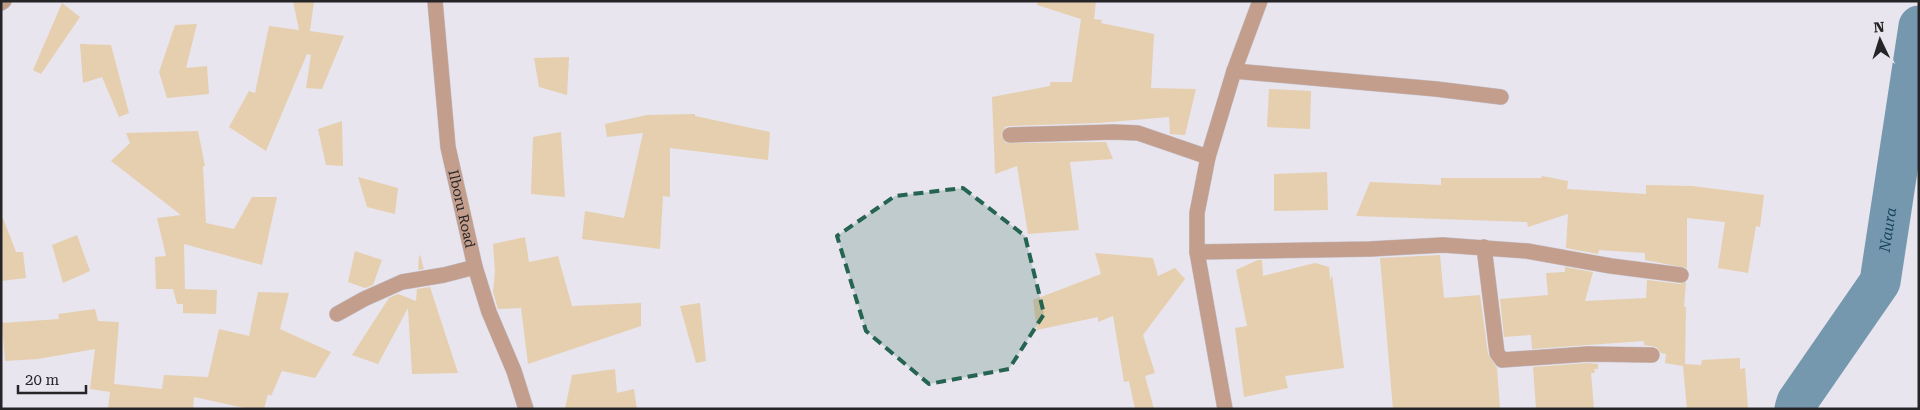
<svg xmlns="http://www.w3.org/2000/svg" width="1920" height="410" font-family="'Roboto Serif',serif">
<style>
.lines{fill:none;stroke-linecap:round;stroke-linejoin:round}
.river{stroke:#7598ae;stroke-width:41}
.building{fill:#e5cfae}
.minor-casing{stroke:#c5c2ca;stroke-width:16}
.minor{stroke:#c39e8d;stroke-width:15}
.marked{fill:#256450;fill-opacity:0.2;stroke:#256450;stroke-width:4;stroke-dasharray:10 6;stroke-linejoin:round}
.labels{text-anchor:middle;stroke-width:4.5;stroke-linejoin:round;paint-order:stroke}
.street-label{font-size:14px;fill:#252427;stroke:#e8e5ee}
.water-label{font-size:15px;font-style:italic;fill:#15435b;stroke:#e8e5ee}
</style>
<rect width="100%" height="100%" fill="#e8e5ee"/>
<g class="lines">
<path class="river" id="s1" d="M1795 409 1797 402 1880 282 1919 26"/>
</g>
<path class="building" d="M293 1H314L310 31 344 36 322 89 306 88 311 55 307 54 266 151 229 127 249 91 255 93 269 26 299 30Z
M1038 1H1096L1094 19 1102 20 1101 23 1154 34 1151 88 1196 89 1185 135 1170 134 1169 117 1098 123 1010 126 1005 127 1001 136 1006 143 1106 142 1113 159 1070 162 1079 230 1028 234 1017 166 995 174 992 97 1050 86V82H1072L1081 19 1037 5Z
M62 3 80 17 41 74 33 70Z
M197 24 186 68 207 66 209 94 167 98 159 72 175 25Z
M80 44 111 45 129 113 119 117 102 77 83 83Z
M569 57 567 95 539 87 534 58Z
M1269 89 1311 91 1310 129 1267 127Z
M695 114V116L770 132 768 160 670 148V197L663 196 660 249 582 239 585 211 624 218 643 133 607 137 605 124 647 115Z
M342 121 343 166 326 165 318 129Z
M198 131 205 166H203L206 223 234 229 252 197H277L262 265 184 244 185 289 217 290 216 314 183 313V304H177L173 289H156L155 257 166 256 157 218 181 215 111 161 130 143 126 133Z
M561 132 565 197 531 194 533 137Z
M1327 172 1328 210 1274 211V174Z
M1542 176 1568 181 1567 189 1646 194V185L1692 186 1764 195 1760 227 1756 226 1748 273 1718 268 1725 222 1687 218V268L1645 260V253L1599 250 1598 254 1566 248 1568 214 1528 227 1527 222 1356 216 1370 182 1441 185V178H1541Z
M358 177 398 188 395 214 367 207Z
M1 218H3L16 252H23L26 278 1 281Z
M77 235 90 271 63 283 52 245Z
M525 237 529 262 558 256 572 306 641 303V326L528 364 521 308 498 309 493 292 495 272 493 244Z
M355 251 382 260 373 285 365 288 348 282Z
M1095 253 1153 258 1158 276 1175 268 1185 279 1143 335 1155 373 1145 376 1154 409H1135L1129 381 1124 382 1113 316 1098 322V317L1037 330 1033 300 1101 274Z
M420 255 424 269 418 270 419 256Z
M1440 255 1444 298 1480 295 1488 354 1497 368 1500 409H1393L1380 258Z
M1258 260H1262L1263 276 1315 263 1329 267 1330 281 1332 275 1344 368 1285 376 1288 388 1244 397 1235 328 1247 326 1236 270Z
M1565 267 1593 272 1585 301 1646 298 1647 280 1680 284 1686 282 1684 307H1686L1685 364 1701 365 1702 360 1740 358V369L1745 368 1748 409H1687L1683 366 1665 363 1666 354 1661 353 1656 347 1644 345V341L1532 349 1531 335 1504 337 1500 299 1548 295 1546 273 1565 272Z
M430 287 458 373 412 374 408 308 378 364 352 355 389 298 398 294 416 301 417 289Z
M258 292 289 293 280 329 331 352 315 378 282 371 271 396 268 394 264 409H249L194 397 193 409H108L110 392 90 389 95 349 38 359 5 361 2 323 59 319 58 314 95 309 98 321 119 322 114 384 162 389 164 375 208 377 219 329 249 336Z
M700 303 706 361 696 363 680 306Z
M1588 363 1598 364V369H1594L1595 373H1591L1594 409H1536L1533 367Z
M615 369 617 393 634 389 637 409H565L572 375Z"/>
<g class="lines">
<g class="minor-casing">
<g id="minor">
<path id="s2" d="M435 1 448 147 475 267 489 312 514 371 526 409"/>
<path d="M1 3 4 1"/>
<path d="M1234 71 1436 89 1501 97"/>
<path d="M1010 135 1114 132 1138 133 1208 157"/>
<path d="M1484 247 1497 353 1502 360 1588 354 1652 355"/>
<path d="M1197 252 1370 249 1443 245 1527 251 1611 266 1681 275"/>
<path d="M337 314 364 299 402 282 444 275 475 267"/>
<path d="M1225 409 1197 252V213L1208 157 1234 71 1260 1"/>
</g>
</g>
<use href="#minor" class="minor"/>
</g>
<path class="marked" d="M963 188 1025 236 1044 314 1009 369 929 384 866 331 837 236 895 196Z"/>
<g class="labels">
<g class="street-label">
<text dy="5" stroke="none"><textPath href="#s2" startOffset="210">Ilboru Road</textPath></text>
</g>
<g class="water-label">
<text dy="5" stroke="none"><textPath href="#s1" startOffset="206">Naura</textPath></text>
</g>
</g>
<rect width="1920" height="410" fill="none" stroke="#252427" stroke-width="5"/>
<g transform="translate(1880 40) rotate(356)" stroke="#e8e5ee" stroke-width="4" paint-order="stroke">
<path d="M0-4L9 19L0 12L-9 19Z" fill="#252427"/>
<text y="-8" font-size="14" font-weight="bold" text-anchor="middle" fill="#252427">N</text>
</g>
<path d="M18 385v8h68v-8" fill="none" stroke="#252427" stroke-width="2.5"/>
<text x="25" y="385" font-size="15" fill="#252427" stroke="#e8e5ee" stroke-width="4" paint-order="stroke">20 m</text>
</svg>
